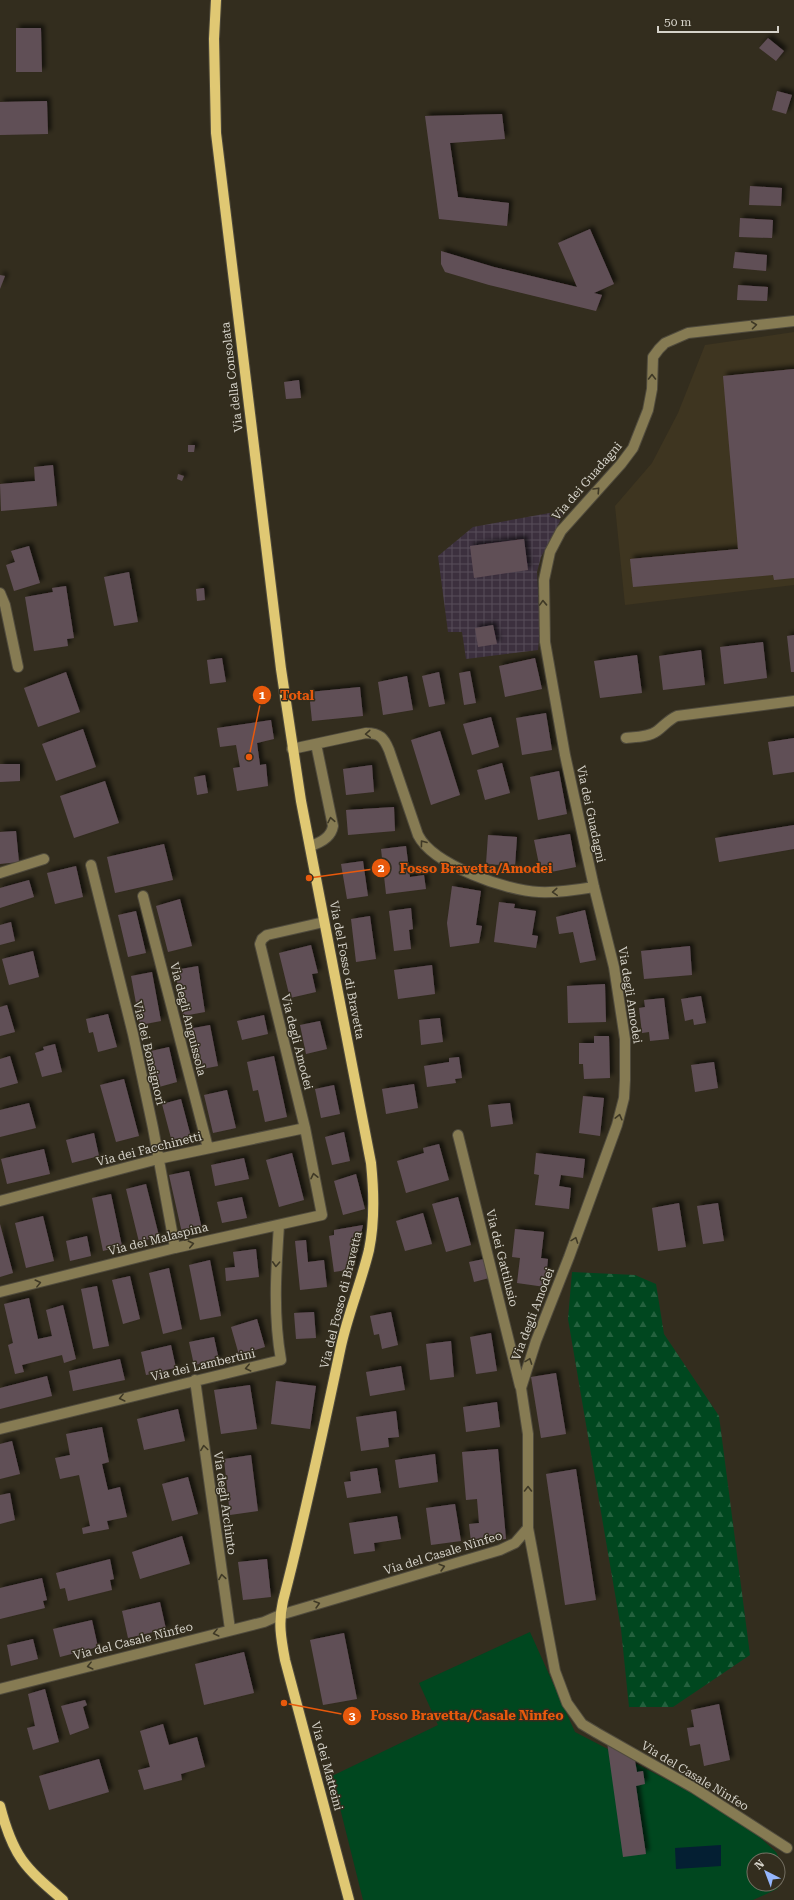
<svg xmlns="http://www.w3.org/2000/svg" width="794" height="1900" font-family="'Roboto Serif',serif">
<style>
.built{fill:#3e3520}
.industrial{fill:url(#industrial-grid)}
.forest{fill:url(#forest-firs)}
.garden{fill:#00471f;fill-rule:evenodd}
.water{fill:#041f33}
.building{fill:#614f57;filter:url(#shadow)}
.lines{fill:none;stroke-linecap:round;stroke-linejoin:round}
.minor-casing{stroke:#504b3d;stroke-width:12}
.major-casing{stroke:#504b3d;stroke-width:12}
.minor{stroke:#867b53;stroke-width:10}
.major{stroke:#e0c873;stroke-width:10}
.oneway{stroke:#3f3926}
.labels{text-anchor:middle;stroke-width:3;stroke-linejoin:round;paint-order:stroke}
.street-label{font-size:12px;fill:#d5d2c9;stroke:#332d1e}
.leader{fill:none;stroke:#e8590c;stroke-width:1.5}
.callout-dot{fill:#e8590c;stroke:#332d1e;stroke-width:1.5}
.mark-label{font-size:12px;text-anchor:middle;font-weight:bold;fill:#fff}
.callout-label{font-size:13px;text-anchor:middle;font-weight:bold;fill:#e8590c;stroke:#332d1e;stroke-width:3;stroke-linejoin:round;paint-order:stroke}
</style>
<defs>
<pattern id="industrial-grid" width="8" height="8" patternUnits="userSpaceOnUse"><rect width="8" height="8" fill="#3c303e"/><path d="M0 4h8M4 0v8" fill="none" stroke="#574d59"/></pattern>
<pattern id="forest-firs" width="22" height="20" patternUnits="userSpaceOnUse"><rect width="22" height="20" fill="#00471f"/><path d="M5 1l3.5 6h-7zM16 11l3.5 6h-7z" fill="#24613e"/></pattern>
<filter id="shadow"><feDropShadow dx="3.5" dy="-3.5" stdDeviation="2" flood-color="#0009"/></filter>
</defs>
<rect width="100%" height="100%" fill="#332d1e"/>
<path class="built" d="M794 332V585L625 605 615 506 652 463 678 413 705 345Z"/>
<path class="industrial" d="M566 510 541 557 537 572 540 629 538 650 466 659 462 632H448L438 556 473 527Z"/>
<path class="forest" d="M572 1272 635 1275 656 1284 664 1334 719 1416 750 1655 673 1707H629L621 1629 568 1319Z"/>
<path class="garden" d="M530 1632 575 1732 679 1786 742 1821 776 1852 782 1864 780 1881 777 1889 753 1900H363L332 1776 438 1725 419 1683ZM754 1860H778V1884H754Z"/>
<path class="water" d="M721 1845V1866L676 1869 675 1848Z"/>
<path class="building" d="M16 28H41L42 72H16Z
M768 38 784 51 776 61 759 48Z
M777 91 792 95 786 114 772 110Z
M47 101 48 134 0 135V102Z
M502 114 505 139 450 143 458 197 509 203 507 226 439 219 425 116Z
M750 186 782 188 781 206 749 205Z
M740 218 773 220 772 238 739 237Z
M590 229 614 284 594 293 602 295 596 311 489 285 445 272 441 264V251L494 267 577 287 558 243Z
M735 252 767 255 766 271 733 268Z
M0 275 5 276 0 289Z
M738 285 768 287 767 301 737 300Z
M794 369V578L774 580 773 575 633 587 630 559 738 549 723 376Z
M299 380 301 398 286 399 284 382Z
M188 445H195L194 452H188Z
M53 465 57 506 1 511 0 484 35 481 34 467Z
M178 474 184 476 182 481 177 479Z
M524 539 528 570 474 578 470 546Z
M29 546 40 583 14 591 6 565 15 562 11 551Z
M129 572 138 622 114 626 104 577Z
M66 586 74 638 67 639 68 646 34 651 25 597 53 592 52 588Z
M204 588 205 600 197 601 196 589Z
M493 625 497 644 478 647 475 628Z
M794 635V672H791L787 636Z
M763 642 767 678 724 684 720 647Z
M701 650 705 685 663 690 659 656Z
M637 655 642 693 600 698 594 661Z
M222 658 226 682 210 684 207 660Z
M535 658 542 689 505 697 499 666Z
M470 671 476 703 464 705 459 673Z
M66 672 80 712 38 727 24 688Z
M439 672 445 704 429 707 422 676Z
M407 676 413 710 383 715 378 682Z
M360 687 363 716 312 721 309 692Z
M546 713 552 750 522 755 516 718Z
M491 717 499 747 472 755 463 724Z
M271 720 274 739 257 743 260 765 266 764 268 786 237 791 233 768 240 767 236 745 220 747 217 728Z
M83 729 96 767 56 781 42 744Z
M440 731 460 795 431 805 411 740Z
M794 738V772L773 775 768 742Z
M502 763 510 793 485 800 477 770Z
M0 764H20V781L0 782Z
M372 765 374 792 346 795 343 769Z
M559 771 567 814 538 820 530 777Z
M205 775 208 793 197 795 194 777Z
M105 781 119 823 74 838 60 796Z
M394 807 395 831 348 835 346 810Z
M794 825V849L719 862 715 838Z
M16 831 19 862 0 864V832Z
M570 834 576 867 541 874 534 840Z
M488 835 517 837 515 866 486 864Z
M164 844 173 880 115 893 107 857Z
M406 846 410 877 424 875 426 889 386 894 381 849Z
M363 861 368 896 347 899 341 864Z
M76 866 83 897 55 904 47 873Z
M29 880 34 897 0 908V888Z
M452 886 481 891 476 925 482 926 479 943 450 947 447 923Z
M180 899 192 946 168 952 156 906Z
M499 902 515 904 514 908 536 911 532 935 538 936 536 948 494 942Z
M411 908 413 929 409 930 411 949 394 951 389 911Z
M585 910 596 960 580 963 573 932 559 934 556 917Z
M136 911 146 953 128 957 118 915Z
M370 916 376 959 356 962 351 919Z
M11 922 15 941 0 945V925Z
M311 945 318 973 312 974 316 992 290 998 279 953Z
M690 946 692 975 644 979 641 951Z
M33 951 39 977 9 985 2 959Z
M432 965 435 994 398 999 394 970Z
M198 966 205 1012 183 1016 175 970Z
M152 972 161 1021 140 1025 131 976Z
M605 984 606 1022 568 1023 567 986Z
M701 996 706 1023 694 1025 693 1019 685 1021 681 999Z
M664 998 669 1039 650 1041 649 1032 642 1033 639 1008 645 1007 644 1000Z
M7 1005 15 1032 0 1036V1007Z
M108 1014 117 1047 98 1052 93 1032 89 1033 86 1019Z
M264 1015 268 1034 242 1040 237 1021Z
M440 1018 443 1042 421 1045 419 1020Z
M320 1021 327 1049 306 1054 300 1025Z
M210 1025 218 1066 197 1070 188 1029Z
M594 1036H609L610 1078 584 1079 583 1064H579V1043H594Z
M55 1044 62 1072 42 1077 35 1053 44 1050 43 1047Z
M169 1047 177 1082 159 1087 151 1051Z
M10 1056 18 1083 0 1088V1059Z
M274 1056 287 1117 265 1122 258 1090 253 1091 247 1062Z
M459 1057 462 1078 455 1079 456 1083 427 1087 424 1066 449 1062V1058Z
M714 1062 718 1088 695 1092 691 1065Z
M124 1079 139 1136 116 1142 100 1085Z
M414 1084 418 1108 386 1114 382 1089Z
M334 1085 340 1114 321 1118 315 1089Z
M227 1090 236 1128 213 1133 204 1095Z
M583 1096 604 1098 600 1136 579 1133Z
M181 1099 191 1137 172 1142 162 1104Z
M29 1103 36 1128 0 1137V1110Z
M510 1103 513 1124 491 1127 488 1105Z
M344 1132 350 1161 332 1165 325 1137Z
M94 1133 99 1156 72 1163 66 1140Z
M439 1144 449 1180 406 1193 397 1161 424 1153 423 1148Z
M44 1149 50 1174 7 1184 1 1159Z
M292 1153 304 1200 279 1207 266 1160Z
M536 1153 585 1159 583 1178 561 1175 559 1186 571 1188 569 1209 535 1205 539 1175 534 1174Z
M244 1158 249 1179 215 1186 211 1165Z
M189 1171 202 1229 182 1233 169 1175Z
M356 1174 365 1209 343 1215 334 1181Z
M146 1184 159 1236 139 1242 126 1189Z
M111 1194 122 1246 103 1251 92 1198Z
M242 1197 247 1218 222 1223 217 1202Z
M458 1197 471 1245 446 1252 432 1204Z
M679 1203 686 1247 658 1251 652 1208Z
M718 1203 724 1241 703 1244 697 1206Z
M423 1213 432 1244 405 1251 396 1221Z
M43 1216 54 1261 26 1268 15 1223Z
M0 1224 13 1273 0 1277Z
M363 1225 353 1269 334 1272 329 1236 334 1235V1230Z
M515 1229 544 1232 541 1258 548 1259 545 1287 517 1283 520 1258 512 1257Z
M87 1236 91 1256 70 1261 66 1241Z
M306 1240 308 1262 324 1260 327 1287 300 1290 295 1241Z
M256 1249 259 1277 226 1281 225 1268 235 1267 233 1252Z
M484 1259 489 1278 474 1282 469 1262Z
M210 1260 221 1316 200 1320 189 1265Z
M169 1268 182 1329 163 1334 149 1273Z
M130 1276 140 1319 123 1324 112 1280Z
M97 1286 109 1346 93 1349 81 1289Z
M29 1298 38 1339 52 1336 46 1310 63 1305 76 1359 64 1363 62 1355 22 1365 24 1372 15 1374 8 1345 13 1343 4 1304Z
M314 1312 316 1338 296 1339 294 1313Z
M391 1312 398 1345 382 1349 379 1334 374 1335 370 1316Z
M257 1319 265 1347 239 1355 231 1327Z
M491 1333 497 1371 476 1374 470 1337Z
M214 1337 219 1360 194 1365 189 1342Z
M451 1341 454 1377 430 1380 426 1344Z
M171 1345 176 1368 165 1370 166 1376 158 1378 157 1373 146 1375 141 1352Z
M120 1359 125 1380 73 1391 69 1371Z
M401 1366 405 1390 370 1396 366 1372Z
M556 1373 566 1434 541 1438 531 1377Z
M47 1376 52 1396 0 1409V1388Z
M276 1381 316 1386 310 1429 271 1424Z
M250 1385 257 1429 221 1434 214 1390Z
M497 1402 500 1427 466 1432 463 1407Z
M178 1409 185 1441 144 1450 137 1419Z
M396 1411 399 1437 388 1438 389 1447 361 1451 356 1417Z
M102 1427 109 1462 102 1464 108 1490 120 1487 127 1517 107 1521 109 1529 83 1534 82 1528 90 1526 79 1475 60 1479 55 1458 70 1455 66 1434Z
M12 1441 20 1474 0 1479V1444Z
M498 1449 506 1539 471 1542 469 1524 479 1523 477 1499 466 1500 462 1452Z
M435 1454 438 1482 399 1488 395 1460Z
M251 1455 258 1511 230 1515 224 1459Z
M377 1468 381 1493 347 1498 344 1482 351 1481 350 1472Z
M576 1469 596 1600 565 1605 546 1474Z
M188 1477 198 1514 172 1521 162 1484Z
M10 1493 15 1520 0 1524V1495Z
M455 1504 461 1541 431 1545 426 1508Z
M397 1516 401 1539 374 1543 375 1551 354 1554 349 1523Z
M182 1536 190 1564 140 1579 132 1552Z
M110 1559 114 1579 110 1580 112 1590 68 1601 65 1588 60 1589 56 1573Z
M267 1559 271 1597 243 1600 238 1562Z
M42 1578 47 1600 43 1601 45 1608 0 1619V1588Z
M160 1602 166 1629 128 1638 122 1611Z
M92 1620 98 1647 60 1657 53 1629Z
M344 1633 357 1699 323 1705 310 1640Z
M33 1639 38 1659 11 1666 7 1645Z
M244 1652 254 1693 204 1705 195 1664Z
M45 1689 59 1742 33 1750 27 1728 35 1726 28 1694Z
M85 1700 87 1705 83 1707 89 1728 70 1735 61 1706Z
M719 1704 730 1760 704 1766 700 1744 690 1746 687 1728 694 1727 691 1710Z
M163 1724 169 1745 197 1737 205 1767 181 1774 182 1780 144 1790 138 1770 150 1767 140 1731Z
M607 1742 634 1755 637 1772 643 1771 645 1784 636 1786 646 1854 623 1857Z
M99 1759 109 1792 49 1810 39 1776Z"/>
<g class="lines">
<g class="minor-casing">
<path id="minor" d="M0 593 5 605 18 667
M626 738C636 737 649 737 657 731 664 726 668 720 677 716L794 701
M292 749 366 733C380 733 384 738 389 750L418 835C433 865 507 891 539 892 557 893 576 890 594 887
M310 846C320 843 331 838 333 826L316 744
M91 865 133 1034 153 1128 175 1248
M0 873 44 859
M143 896 208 1148
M458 1135 520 1386
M0 1201 158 1159 305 1128
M0 1292 175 1248 322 1215 305 1128 260 944 262 939 267 935 324 922
M195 1380 230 1629
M0 1429 281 1360C273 1315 276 1270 279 1225
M0 1689 264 1622 280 1615 500 1550 515 1543 528 1528
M787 1848 694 1788 597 1733 582 1724 567 1703 555 1671 528 1528V1434L521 1388 536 1341 569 1257 617 1125 624 1098 625 1080V1039L614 967 594 887 565 755 545 642 544 580 550 552 561 531 621 464 633 448 648 410 652 389 653 357 659 349 665 343 688 333 794 321"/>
</g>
<g class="major-casing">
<path id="major" d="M216 0 214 39 216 133 281 669 301 801 371 1163C374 1192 375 1221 369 1250 361 1283 348 1314 341 1346 323 1431 305 1517 283 1601 278 1622 281 1639 285 1660L349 1900
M0 1806C13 1856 24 1867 63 1900"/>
</g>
<use href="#minor" class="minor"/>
<use href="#major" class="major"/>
</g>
<defs><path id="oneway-chevron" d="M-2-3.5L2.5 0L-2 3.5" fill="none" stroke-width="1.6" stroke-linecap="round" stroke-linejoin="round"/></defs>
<g class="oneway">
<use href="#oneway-chevron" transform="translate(754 325) rotate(-7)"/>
<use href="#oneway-chevron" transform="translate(652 377) rotate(-90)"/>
<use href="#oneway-chevron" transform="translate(597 490) rotate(-47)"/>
<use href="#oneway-chevron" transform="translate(543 603) rotate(-92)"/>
<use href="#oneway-chevron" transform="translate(368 734) rotate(176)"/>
<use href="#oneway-chevron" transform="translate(331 820) rotate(-101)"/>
<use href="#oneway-chevron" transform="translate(423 843) rotate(-127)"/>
<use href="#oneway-chevron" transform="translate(555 892) rotate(176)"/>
<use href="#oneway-chevron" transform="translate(619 1117) rotate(-76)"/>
<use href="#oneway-chevron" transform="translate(314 1176) rotate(-102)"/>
<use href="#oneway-chevron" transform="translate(575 1240) rotate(-70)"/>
<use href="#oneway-chevron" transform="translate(191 1244) rotate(-12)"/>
<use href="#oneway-chevron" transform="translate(276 1264) rotate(93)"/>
<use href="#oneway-chevron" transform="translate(38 1283) rotate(-14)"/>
<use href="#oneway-chevron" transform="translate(529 1361) rotate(-70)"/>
<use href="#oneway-chevron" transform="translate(248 1368) rotate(167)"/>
<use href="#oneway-chevron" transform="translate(122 1398) rotate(166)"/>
<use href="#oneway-chevron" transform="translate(204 1448) rotate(-98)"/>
<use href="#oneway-chevron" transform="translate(528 1489) rotate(-90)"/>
<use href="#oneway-chevron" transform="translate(442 1567) rotate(-16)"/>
<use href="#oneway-chevron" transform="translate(222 1577) rotate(-99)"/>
<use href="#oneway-chevron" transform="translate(317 1604) rotate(-16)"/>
<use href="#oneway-chevron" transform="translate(216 1633) rotate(166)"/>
<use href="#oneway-chevron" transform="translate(90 1666) rotate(166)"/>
</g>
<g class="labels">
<g class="street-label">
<text transform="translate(232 377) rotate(-97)" y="4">Via della Consolata</text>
<text transform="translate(587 481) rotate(-49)" y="4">Via dei Guadagni</text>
<text transform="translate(591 814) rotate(78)" y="4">Via dei Guadagni</text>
<text transform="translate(347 970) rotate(79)" y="4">Via del Fosso di Bravetta</text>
<text transform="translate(630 995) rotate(81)" y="4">Via degli Amodei</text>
<text transform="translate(188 1019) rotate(76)" y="4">Via degli Anguissola</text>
<text transform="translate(297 1042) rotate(76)" y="4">Via degli Amodei</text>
<text transform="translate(149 1053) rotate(77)" y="4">Via dei Bonsignori</text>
<text transform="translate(149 1149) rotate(-14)" y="4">Via dei Facchinetti</text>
<text transform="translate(158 1239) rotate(-14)" y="4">Via dei Malaspina</text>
<text transform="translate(502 1258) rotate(76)" y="4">Via dei Gattilusio</text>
<text transform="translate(341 1300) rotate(-76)" y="4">Via del Fosso di Bravetta</text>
<text transform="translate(533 1314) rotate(-69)" y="4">Via degli Amodei</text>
<text transform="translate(203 1365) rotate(-13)" y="4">Via dei Lambertini</text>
<text transform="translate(225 1503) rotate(82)" y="4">Via degli Archinto</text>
<text transform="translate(443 1553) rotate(-17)" y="4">Via del Casale Ninfeo</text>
<text transform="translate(133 1641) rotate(-14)" y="4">Via del Casale Ninfeo</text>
<text transform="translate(327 1766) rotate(75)" y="4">Via dei Matteini</text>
<text transform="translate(695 1776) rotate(31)" y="4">Via del Casale Ninfeo</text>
</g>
</g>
<path class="leader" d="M249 757L262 695M309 878L381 868M284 1703L352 1716"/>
<g class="callout-dot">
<circle cx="249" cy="757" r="4"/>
<circle cx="309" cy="878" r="4"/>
<circle cx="284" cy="1703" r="4"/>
<circle cx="262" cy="695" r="10"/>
<circle cx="381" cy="868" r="10"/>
<circle cx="352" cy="1716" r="10"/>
</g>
<g class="mark-label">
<text x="262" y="699">1</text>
<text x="381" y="872">2</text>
<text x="352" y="1720">3</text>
</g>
<g class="callout-label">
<text x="297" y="700">Total</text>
<text x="476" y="873">Fosso Bravetta/Amodei</text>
<text x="467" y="1720">Fosso Bravetta/Casale Ninfeo</text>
</g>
<g transform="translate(766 1872) rotate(318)"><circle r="19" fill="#332d1e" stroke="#746f62"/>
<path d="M0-3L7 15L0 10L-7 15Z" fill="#95b6fd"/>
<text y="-6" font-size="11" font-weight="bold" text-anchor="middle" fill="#d5d2c9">N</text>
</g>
<path d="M658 26v6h120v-6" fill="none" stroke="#d5d2c9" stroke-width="2"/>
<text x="664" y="26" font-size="12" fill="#d5d2c9" stroke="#332d1e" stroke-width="3" paint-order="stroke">50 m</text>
</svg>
